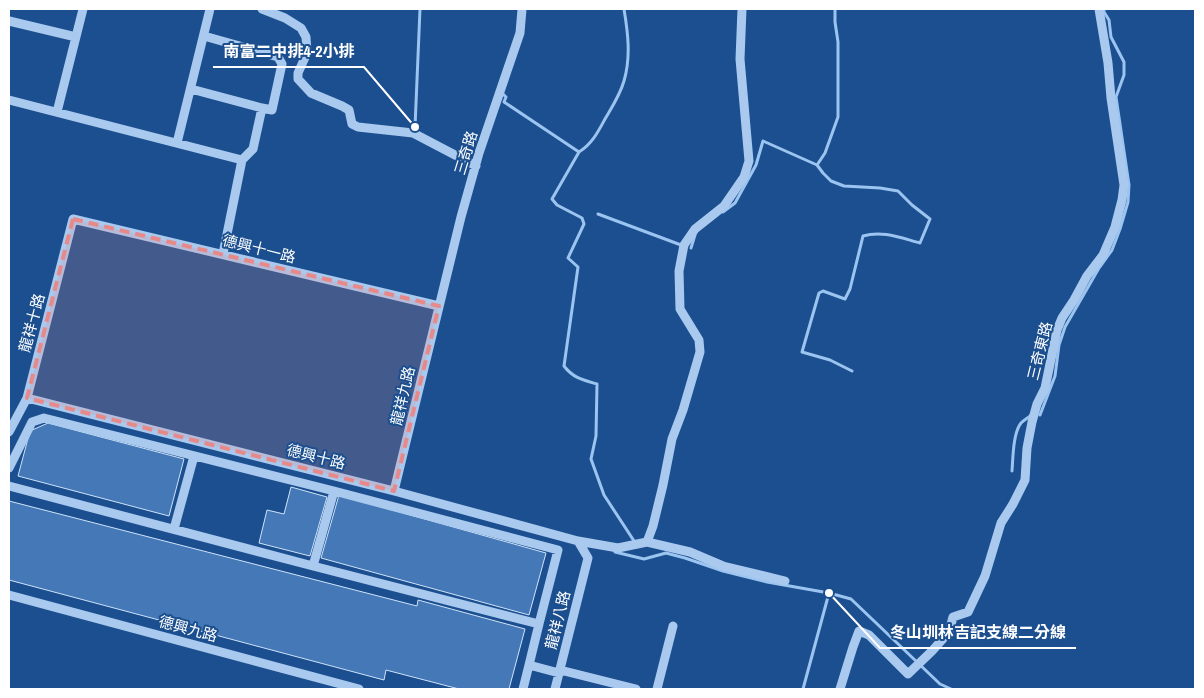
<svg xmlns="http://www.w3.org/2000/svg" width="1204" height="698" font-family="'Archivo Narrow','Noto Sans TC',sans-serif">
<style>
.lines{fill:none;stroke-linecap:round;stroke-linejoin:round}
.stream{stroke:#9cc4f0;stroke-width:3}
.building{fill:#4478b7;stroke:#cfe3fa}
.minor{stroke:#a9c9ee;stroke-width:9}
.marked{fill:#e88989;fill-opacity:0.2;stroke:#e88989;stroke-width:4;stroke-dasharray:10 6;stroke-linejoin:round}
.labels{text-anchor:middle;stroke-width:4;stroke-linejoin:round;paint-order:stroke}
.street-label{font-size:15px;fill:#fff;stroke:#1b4f8f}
.leader{fill:none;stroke:#fff;stroke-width:2}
.callout-dot{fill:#fff;stroke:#1b4f8f;stroke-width:2}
.callout-label{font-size:16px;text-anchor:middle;font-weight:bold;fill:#fff;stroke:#1b4f8f;stroke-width:4;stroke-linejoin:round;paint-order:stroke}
</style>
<rect width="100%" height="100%" fill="#1b4f8f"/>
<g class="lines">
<path class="stream" d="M624 9C628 33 631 57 624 81 620 95 612 107 605 119 598 132 592 144 579 152L552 199 557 205 582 218 584 224 568 258 578 267 564 366C573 378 583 380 597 384L596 436 591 459 604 495 636 544
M835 9V22L838 42V117L825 153 817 165 823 173 831 181 844 186 880 188 898 191 912 205 930 219 920 243C901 238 882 230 863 236L850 289 845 299 823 291 819 293 802 352 830 360 852 371
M501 92 506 97 504 102 579 152
M415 127 420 9
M723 212 735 203 756 165 763 141 817 165
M598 214 681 245
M691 248 695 235
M1040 415 1055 376 1059 345 1065 327 1099 268 1112 250 1120 229 1128 202 1129 185 1116 97 1124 75V62L1111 37 1109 20 1104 12V9
M1012 471C1013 458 1013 433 1021 423 1024 420 1028 418 1031 415
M615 552 644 559 666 553 685 558 723 571 767 582 829 593 851 599 940 684 951 689
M803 689 829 593"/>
</g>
<path class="building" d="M48 423 184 459 169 516 18 476 30 431Z
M291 487 327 497 310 556 259 543 267 510 284 514Z
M339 495 546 553 529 615 321 558Z
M9 501 417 606 418 600 525 629 509 689H459L386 670 384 680 9 580Z"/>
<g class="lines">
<path class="minor" d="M262 9 285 18 301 28 306 37 307 53 298 73V79L311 93 342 106 349 110 352 124 358 127 413 133 476 166
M9 21 76 37
M204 36 278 57 282 64 272 110 262 108 253 149 242 160
M191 89 262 108
M9 100 242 160 223 254
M57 112 83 9
M177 143 210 9
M27 398 394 491 578 541 588 558 555 689
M9 432 27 398 73 219 439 306
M9 468 32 422 44 418 334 491
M9 486 313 566 539 624 529 665
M394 491 461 217 479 153 520 33 522 9
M174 529 194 456
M578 541 618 548 647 542 690 552 723 566 785 581
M647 542 653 526 663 485 672 439 683 410 700 352 699 340 680 309 679 271 684 245 695 229 724 206 744 177 749 161 740 59 742 9
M313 566 334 491 558 550 539 624
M9 595 359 689
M560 670 636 689
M523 689 529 665 559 673
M657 689 673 626
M840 689 853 647 859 631 869 635 908 674 932 651 949 632 953 617 968 612 985 576 1001 523 1013 504 1025 480 1027 448 1032 422 1037 404 1045 388 1057 330 1062 318 1074 300 1087 276 1103 255 1115 227 1122 200 1124 185 1111 98 1108 63 1099 9"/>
</g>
<path class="marked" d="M73 219 439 306 394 491 27 398Z"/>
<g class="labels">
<g class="street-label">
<text transform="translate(466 153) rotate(-73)" y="5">三奇路</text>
<text transform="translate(259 249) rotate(14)" y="5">德興十一路</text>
<text transform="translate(32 323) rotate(-75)" y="5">龍祥十路</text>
<text transform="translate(1040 351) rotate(-76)" y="5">三奇東路</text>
<text transform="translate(403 396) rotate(-77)" y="5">龍祥九路</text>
<text transform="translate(316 457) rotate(14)" y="5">德興十路</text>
<text transform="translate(558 620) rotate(-76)" y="5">龍祥八路</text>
<text transform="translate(188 629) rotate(15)" y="5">德興九路</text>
</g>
</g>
<path class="leader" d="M415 127L364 67H213M829 593L880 648H1076"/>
<g class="callout-dot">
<circle cx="415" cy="127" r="5"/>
<circle cx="829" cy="593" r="5"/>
</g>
<g class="callout-label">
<text x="289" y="57">南富二中排4-2小排</text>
<text x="978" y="638">冬山圳林吉記支線二分線</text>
</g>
<rect width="1204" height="698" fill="none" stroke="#ffffff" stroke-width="20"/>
</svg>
